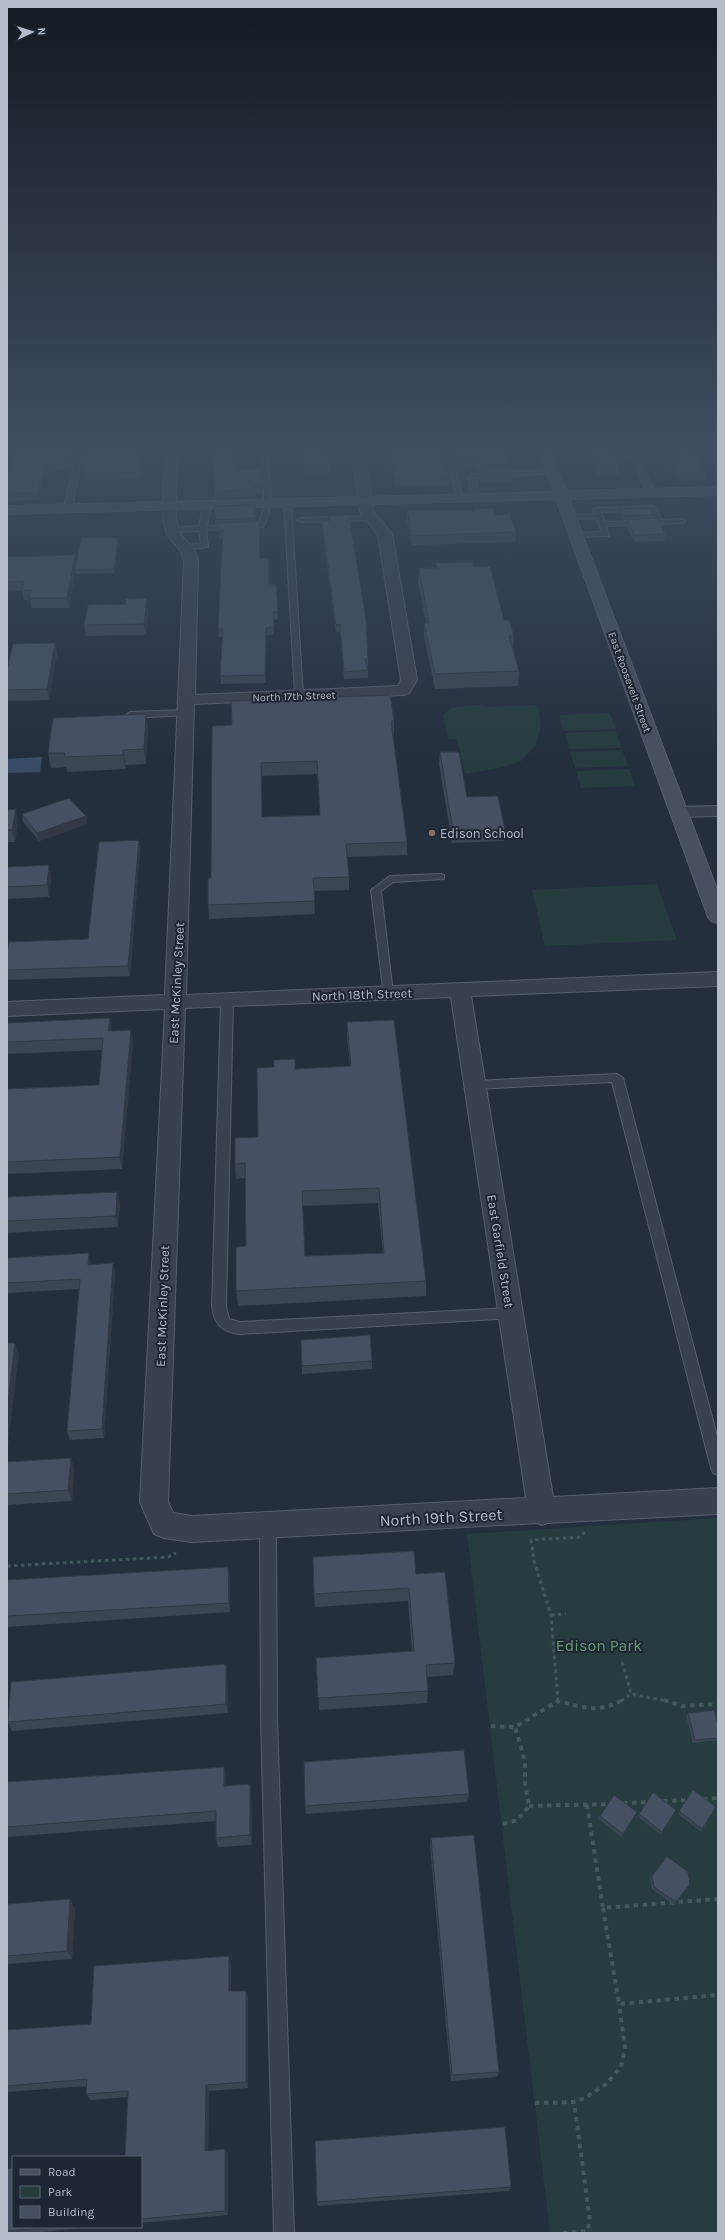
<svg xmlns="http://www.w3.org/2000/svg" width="725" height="2240" font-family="Karla,sans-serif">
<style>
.green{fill:#263c3f}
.water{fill:#394c67}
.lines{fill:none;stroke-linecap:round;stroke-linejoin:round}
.lane-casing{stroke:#565f6c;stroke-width:2}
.street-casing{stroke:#565f6c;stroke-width:2}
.secondary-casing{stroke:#565f6c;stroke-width:2}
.path-far1{stroke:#44595c;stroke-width:3;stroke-dasharray:3.5 3.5;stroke-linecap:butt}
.path{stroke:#44595c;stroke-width:4;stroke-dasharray:4.5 4.5;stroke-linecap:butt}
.lane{fill:#38414e;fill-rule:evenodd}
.street{fill:#38414e;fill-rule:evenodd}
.secondary{fill:#465061;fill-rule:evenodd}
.wall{fill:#3b4654;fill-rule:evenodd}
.shaded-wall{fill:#303945}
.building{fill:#455162;stroke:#303945;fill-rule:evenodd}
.education-dot{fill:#8d6e63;stroke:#1d2633;stroke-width:1.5}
.labels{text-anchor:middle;stroke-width:4;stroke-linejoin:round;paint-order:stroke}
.far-street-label{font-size:11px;fill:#b4bcc9;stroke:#1d2633}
.poi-label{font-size:13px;fill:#b4bcc9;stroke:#1d2633;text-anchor:start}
.street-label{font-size:13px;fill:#b4bcc9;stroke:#1d2633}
.near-street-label{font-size:16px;fill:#b4bcc9;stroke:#1d2633}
.near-park-label{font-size:16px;fill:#6b9a76;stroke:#1d2633}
</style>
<rect width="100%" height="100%" fill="#242f3e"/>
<path class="green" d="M483 704 484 707 538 705 541 725 536 745 521 761 504 767 465 774 457 739H448L443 715 451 708Z
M610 713 616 729 564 731 559 715Z
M616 731 622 748 569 749 565 733Z
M622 750 628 766 575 768 570 752Z
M629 769 635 786 581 788 576 771Z
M657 884 677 940 545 946 532 890Z
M718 1518V2233H550L467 1534Z"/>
<path class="water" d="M42 757 40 772 7 773V759Z"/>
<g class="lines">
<g class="lane-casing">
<path id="lane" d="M78 446H84L72 508 68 510 64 508Z
M260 446H266C268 471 277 504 263 527L206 530 208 547 184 550V546L201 543 199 531 172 532 168 530 172 528 199 526 204 503 211 505 207 526 258 523C270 504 260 468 260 446Z
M444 446H450L463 500 457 499Z
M626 446H632L655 493 653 494 647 493Z
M553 470 555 471V473L475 478 480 498 476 500 472 498 468 479 473 474Z
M284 501 291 503 303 695 299 698 295 695Z
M652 506 656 508 661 520 682 519 686 521 682 523 606 526 609 536 577 537 573 535 574 533 602 532 596 518 570 519 566 517 570 515 595 514 593 510 597 508ZM650 510 654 520 605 522 601 512Z
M371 516H374V520L301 522 297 520 301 518Z
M185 710 188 711V715L130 718 126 715 130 712Z
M440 874 444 875V879L393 882 381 891 393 993 392 996H384L371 890 390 876Z
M227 996 233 1000 226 1306 229 1319 240 1322 511 1308 516 1310 518 1314 516 1318 240 1334C222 1332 214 1324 212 1306L221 1000Z
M617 1074 623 1078 718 1440V1475L713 1473 711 1468 612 1082 475 1089 469 1085 475 1081Z
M268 1519 273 1521 276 1526 277 1719 294 2233H274L261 1719 260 1526 263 1521Z"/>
</g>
<g class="street-casing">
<path id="street" d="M166 446H178C178 467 172 513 179 531 185 544 194 541 198 562L195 695 398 686 401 680 378 535 360 512 351 446H363L373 511 392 534 417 680 409 693 403 695 194 704 186 995 718 972V986L471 996 553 1497 718 1488V1514L547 1523 542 1525 538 1523 192 1542 164 1538 154 1534 140 1502 165 1009 7 1016V1002L165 995 184 562C181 543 169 543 166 531 159 505 165 473 166 446ZM451 997 526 1498 192 1516 173 1513 168 1502 185 1008Z
M709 446H718V454L714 453Z
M718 806V816L679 817 673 816 670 812 673 808 679 807Z"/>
</g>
<g class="secondary-casing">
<path id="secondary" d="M537 446H549L566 491 718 487V495L569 499 718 892V923L711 921 708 917 556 499 7 514V506L554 492Z"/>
</g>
<path class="path-far1" d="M7 1566 168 1557 176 1553
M551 1615 566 1614
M622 1662 631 1694
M558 1701 551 1615 534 1561 531 1540 581 1537 585 1531
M621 1701 631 1694 667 1701"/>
<path class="path" d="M664 1700 682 1706 718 1704
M491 1726 515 1727 558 1701C581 1707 600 1714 622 1700
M703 1799 718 1798
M663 1801 690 1800
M623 1803 650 1802
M587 1805 603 1908 718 1899
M529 1806 612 1804
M503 1824 518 1820 529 1806 525 1784V1761L515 1727
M603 1908 619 2004 718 1995
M535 2103 574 2102 585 2098 606 2084 621 2067 625 2048 619 2004
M563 2233 587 2231 590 2221 574 2102"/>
<use href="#lane" class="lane"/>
<use href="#street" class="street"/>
<use href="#secondary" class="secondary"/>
</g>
<path class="wall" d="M14 446H78L71 470 45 471 39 500 7 501V475Z
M143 446 141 479 84 480 83 474V470H81L80 464Z
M204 446H238L239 469H261L262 494H255V498L215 499 214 454 204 455Z
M302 446H327L330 466V473L305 474Z
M387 446H444L448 459 447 466H446L449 478V485L396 487Z
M451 446H516L518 450V457H507L509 464V467L514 472 513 482 481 483 480 479V472H478L475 465 456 466Z
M574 446H620L619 448 611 449 619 468V475H597L589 456 579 457Z
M664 446H690L706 474 705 481 680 482 670 462 671 458Z
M255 505 256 521 260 559H269L270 584H276L278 619 274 620V635H266V683L221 684 220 676 222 637H219L218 629 222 538H220L219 524H215V520Z
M474 509 496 515 516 532 515 542 412 545 407 521V511H474Z
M620 509 652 515V519L665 534 664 541 634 542 626 527 627 520H623L620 513Z
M328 516 368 659V666H367L368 670V678L344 679 340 632H336L322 528V521H328Z
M119 541 114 573 76 574 75 570Z
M7 557 76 564 69 608H31L30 600H24L22 591 7 592Z
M436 563 473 567 514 636 513 648 519 671 518 686 435 689 424 637V623H426L418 582 419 568H436Z
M147 598 148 609 146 635 86 636 84 625 125 604Z
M55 643 57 654 49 700 7 701V670Z
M394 721V734H393L407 842V855L347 857 349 877V890L314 891 315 914 209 919 208 905 211 878 212 726ZM317 774 320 815 262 817V776Z
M148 729 146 764 126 765 125 769 67 772 66 767 51 768 48 753Z
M440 752 467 797 505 830 504 841 452 843 439 764Z
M7 810 18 821 15 842H7Z
M22 814 87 824 39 841 23 822Z
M139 840 140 851 130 976 7 980V953L88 939Z
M7 867 51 877 49 897 7 899V901Z
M347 1022 426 1281V1296L238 1306 236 1291 246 1246 245 1178 236 1179 235 1164 258 1137 295 1069 350 1066 347 1038ZM378 1203 383 1253 305 1256 303 1206Z
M7 1023 112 1031 133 1042 122 1169 7 1174V1089L99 1085 102 1050 7 1054Z
M117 1192 120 1204 118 1227 7 1233V1197Z
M7 1258 91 1263V1265L113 1263 115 1273 104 1438 70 1440 67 1431 79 1289 7 1293Z
M301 1340 372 1361V1369L302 1374Z
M71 1458 74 1469 72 1501 7 1505V1462Z
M416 1574 455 1663 453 1675 427 1677 428 1691 427 1703 319 1710 316 1658 412 1651 408 1601 315 1607 314 1594Z
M230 1577V1612L7 1627V1580Z
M226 1664 227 1674 228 1713 12 1731 8 1722Z
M688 1713 718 1725V1740L693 1743 686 1716Z
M224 1767 226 1777V1785L250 1784 251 1794 252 1845 218 1847 216 1838V1821L7 1837V1782Z
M469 1794 467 1802 306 1814 305 1806Z
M716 1807 701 1832 678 1814 679 1811Z
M674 1813 661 1835 638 1817 639 1814Z
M636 1815 621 1837 599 1819 600 1816Z
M431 1838 499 2072 497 2077 451 2081 430 1846Z
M652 1876 690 1884 674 1905 652 1889 650 1879Z
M7 1904 75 1908 72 1959 7 1964Z
M231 1964V1991H246L248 1998V2088L209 2091 208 2151 225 2149 228 2154V2215L141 2223V2157L128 2097 91 2100 86 2094 87 2086 7 2092V2030L91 2024Z
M7 2169 13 2227H96L30 2233H7Z
M511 2187 509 2191 318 2206 317 2202Z"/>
<path class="shaded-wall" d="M75 446H78L71 470 70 464Z
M142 446H143L141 479 140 472Z
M44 465 45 471 39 500 38 493Z
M118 538 119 541 114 573V569Z
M75 555 76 564 69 608 67 598Z
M147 598 148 609 146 635 144 624Z
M266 628V683L265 675Z
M55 643 57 654 49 700 47 689Z
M146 714 148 729 146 764 144 749Z
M123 750 126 765 125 769 123 755Z
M261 763 262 776 263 830 262 817Z
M16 809 18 821 15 842 12 830Z
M86 816 87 824 39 841 37 833Z
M139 840 140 851 130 976 128 966Z
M49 865 51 877 49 897 47 885Z
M110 1018 112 1030 111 1043 108 1031Z
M131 1030 133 1042 122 1169 120 1157Z
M117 1192 120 1204 118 1227 116 1216Z
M89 1253 91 1263 90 1274 88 1265Z
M113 1263 115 1273 104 1438 102 1429Z
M15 1343 19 1354 7 1454V1410Z
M71 1458 74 1469 72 1501 68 1490Z
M228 1567 230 1577V1612L229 1603Z
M226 1664 227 1674 228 1713 226 1704Z
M224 1767 226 1777V1796L224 1786Z
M250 1784 251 1794 252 1845 250 1835Z
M637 1812 636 1815 621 1837 623 1834Z
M70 1899 75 1908 72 1959 67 1951Z
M229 1956 231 1964V1998L229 1991Z
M246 1991 248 1998V2088L246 2082Z
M206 2085 209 2091 208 2156 205 2151Z
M225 2149 228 2154V2215L225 2211Z"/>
<path class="building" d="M14 446H75L70 464 44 465 38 493 7 494V475Z
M84 446H142L140 472 83 474 84 464H80Z
M204 446H238V469H261L262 486H254V490L215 491 214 446Z
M302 446H327L330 466 304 467Z
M389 446H444L448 459 444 460 449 478 396 480Z
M453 446H516L518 450 504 451 509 464 478 466 476 459H457Z
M578 446H609L619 468H598L589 449 580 450Z
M669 446H690L706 474 682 475 671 455H674Z
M512 467 514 472 482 473 480 469Z
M255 505 256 518 215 520V506Z
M494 508 496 515 510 514 516 532 412 536 407 511H474V509Z
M650 508 652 515 624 516 620 509Z
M349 515 366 620 368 659H365L368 670 344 672 340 624 336 625 322 521H329L328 516Z
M658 518 665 534 635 535 627 520Z
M259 521 260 559H269V584H276L278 612H273L274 627 266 628 265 675 220 676 223 629H218L223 530 219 531V523Z
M81 538H118L114 569 75 570Z
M75 555 67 598H29L31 590H22L24 581 7 582V557Z
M472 562 473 567 490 566 504 620H509L514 636H509L519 671 435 674 424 623H429L419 568H437L436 563Z
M147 598 144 624 84 625 88 605 125 604 126 599Z
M55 643 47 689 7 690V670L13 644Z
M390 695 394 721H391L407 842 346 844 349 877 313 878 315 901 208 905V878H211L212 726 232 725 231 701ZM317 761 320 815 262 817 261 763Z
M146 714 144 749 123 750V755L64 757 65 753H48L53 718Z
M440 752H459L467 797 498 796 505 830 453 831Z
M69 798 86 816 37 833 22 814Z
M16 809 12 830H7V810Z
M139 840 128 966 7 970V953L9 942 88 939 99 842Z
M49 865 47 885 7 887V867Z
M110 1018 108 1031 131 1030 120 1157 7 1162V1089L99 1085 103 1038 7 1042V1023Z
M394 1020 426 1281 236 1291V1247L246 1246 245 1163 235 1164V1138L258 1137 257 1068 274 1067V1060L295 1059V1069L351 1066 347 1022ZM379 1188 384 1253 305 1256 302 1191Z
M117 1192 116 1216 7 1221V1197Z
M89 1253 88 1265 113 1263 102 1429 67 1431 80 1279 7 1283V1258Z
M370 1335 372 1361 302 1366 301 1340Z
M7 1343H15L7 1410Z
M71 1458 68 1490 7 1494V1462Z
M414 1551 416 1574 445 1572 455 1663 426 1665 428 1691 318 1698 316 1658 414 1651 409 1588 314 1594 313 1557Z
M228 1567 229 1603 7 1616V1580Z
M226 1664V1704L8 1722 11 1682Z
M714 1710 718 1725V1738L695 1740 688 1713Z
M464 1750 469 1794 305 1806 304 1762Z
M224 1767V1786L250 1784V1835L216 1838V1811L7 1827V1782Z
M693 1790 716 1807 702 1829 679 1811Z
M653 1792 676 1810 662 1832 639 1814Z
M614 1795 637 1812 623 1834 600 1816Z
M474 1835 499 2072 452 2075 431 1838Z
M667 1856 688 1872 690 1884 676 1902 654 1887 652 1876Z
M70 1899 67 1951 7 1956V1904Z
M229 1956V1991H246V2082L206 2085 205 2151 225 2149V2211L141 2219V2157H125L128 2091 86 2094 87 2079 7 2086V2030L91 2024 94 1966Z
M505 2127 511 2187 317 2202 315 2141Z
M13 2168V2227H52L7 2231V2169Z"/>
<linearGradient id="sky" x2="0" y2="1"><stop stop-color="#141a22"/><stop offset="0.59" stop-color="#3f4d63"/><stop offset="1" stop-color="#3f4d63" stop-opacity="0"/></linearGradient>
<rect width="725" height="759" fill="url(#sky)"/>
<circle class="education-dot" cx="432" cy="833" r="4"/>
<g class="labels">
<g class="far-street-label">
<text transform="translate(630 682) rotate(70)" y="4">East Roosevelt Street</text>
<text transform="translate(294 696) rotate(-2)" y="4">North 17th Street</text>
</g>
<g class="poi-label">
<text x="440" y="838">Edison School</text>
</g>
<g class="street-label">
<text transform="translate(176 983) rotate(-87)" y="5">East McKinley Street</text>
<text transform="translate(362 994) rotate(-2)" y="5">North 18th Street</text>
<text transform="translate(501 1251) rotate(81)" y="5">East Garfield Street</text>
<text transform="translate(162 1306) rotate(-88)" y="5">East McKinley Street</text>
</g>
<g class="near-street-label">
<text transform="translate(441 1517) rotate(-3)" y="6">North 19th Street</text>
</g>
<g class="near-park-label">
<text x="599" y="1651">Edison Park</text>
</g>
</g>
<rect width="725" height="2240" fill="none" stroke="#b4bcc9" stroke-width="16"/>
<rect x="12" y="2156" width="130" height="72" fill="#1d2633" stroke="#59626f"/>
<rect x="20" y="2169" width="20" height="6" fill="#465061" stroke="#59626f"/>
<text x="48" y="2176" font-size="12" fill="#b4bcc9">Road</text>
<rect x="20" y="2186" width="20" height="12" fill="#263c3f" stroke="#59626f"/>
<text x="48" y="2196" font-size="12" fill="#b4bcc9">Park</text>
<rect x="20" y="2206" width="20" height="12" fill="#455162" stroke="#59626f"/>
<text x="48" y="2216" font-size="12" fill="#b4bcc9">Building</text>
<g transform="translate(32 32) rotate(86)" stroke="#1d2633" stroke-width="3" paint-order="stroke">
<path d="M0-3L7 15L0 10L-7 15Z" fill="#b4bcc9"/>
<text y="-6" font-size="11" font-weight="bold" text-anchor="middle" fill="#b4bcc9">N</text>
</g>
</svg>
